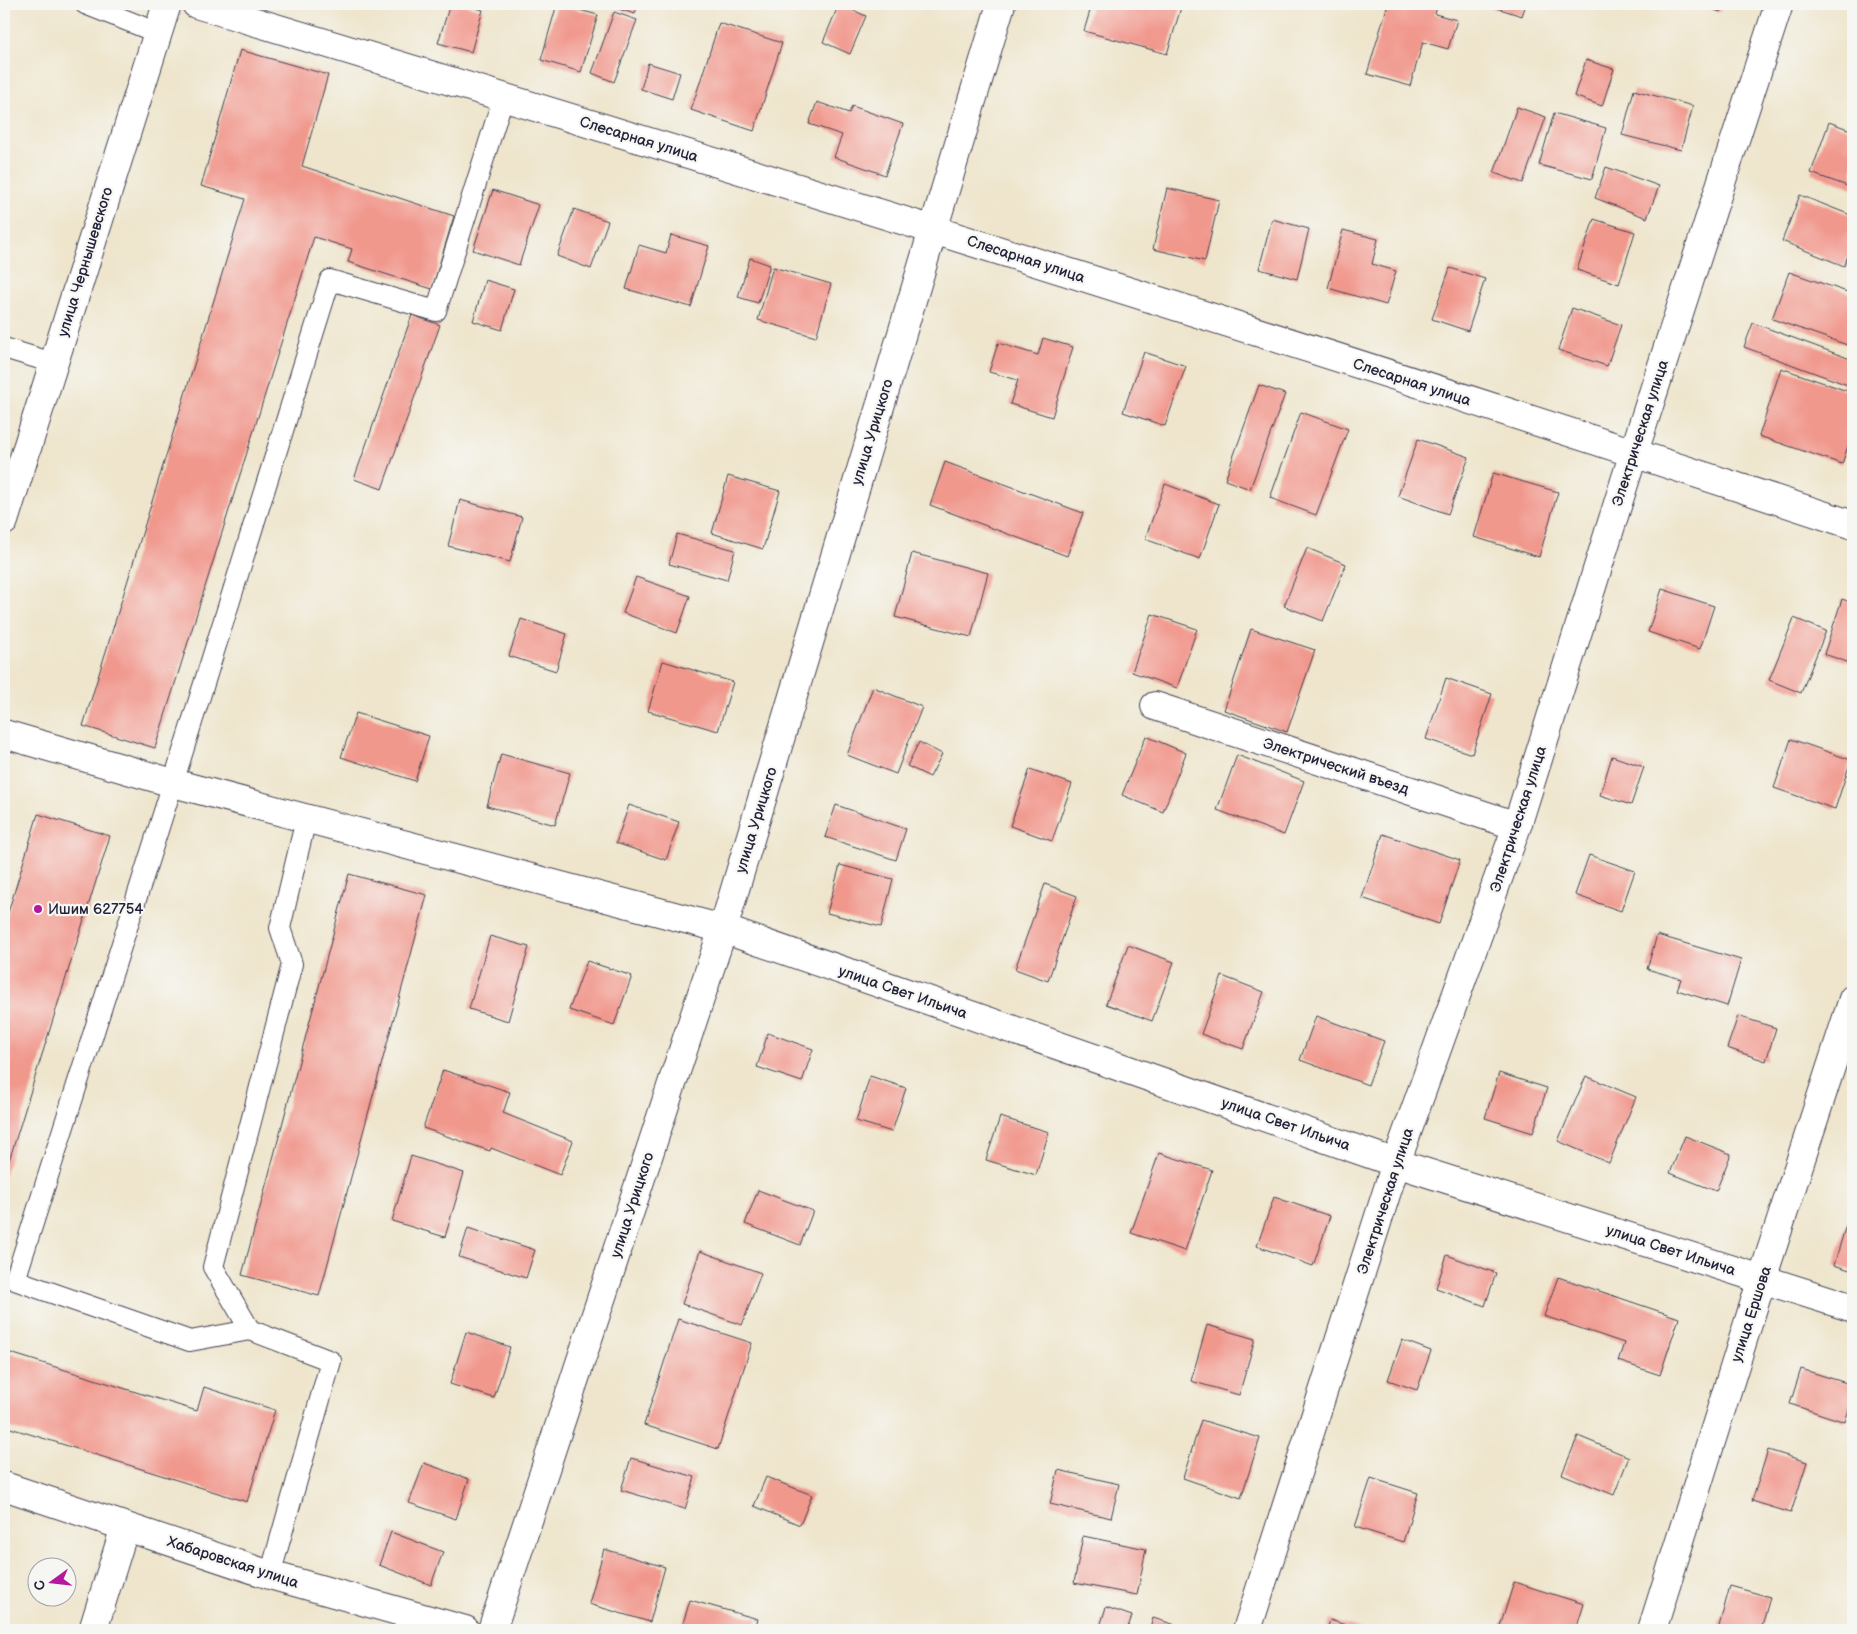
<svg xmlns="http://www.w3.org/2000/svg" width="1857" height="1634" font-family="'Balsamiq Sans',sans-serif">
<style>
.building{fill:#f1988d}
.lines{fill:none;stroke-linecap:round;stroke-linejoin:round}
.lane-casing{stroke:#413f51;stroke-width:22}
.street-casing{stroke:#413f51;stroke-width:30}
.secondary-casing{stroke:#413f51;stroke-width:30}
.lane{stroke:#fff;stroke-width:20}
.street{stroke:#fff;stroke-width:28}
.secondary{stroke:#fff;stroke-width:28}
.poi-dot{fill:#b5179e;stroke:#f6f6f2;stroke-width:2}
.labels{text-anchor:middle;stroke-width:4.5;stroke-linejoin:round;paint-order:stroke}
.street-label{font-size:15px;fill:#22223b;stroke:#f6f6f2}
.poi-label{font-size:15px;fill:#22223b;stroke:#f6f6f2;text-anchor:start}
</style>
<rect width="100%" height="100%" fill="#f6f6f2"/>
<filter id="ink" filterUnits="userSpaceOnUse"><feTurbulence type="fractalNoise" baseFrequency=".02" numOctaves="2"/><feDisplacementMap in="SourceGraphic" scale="10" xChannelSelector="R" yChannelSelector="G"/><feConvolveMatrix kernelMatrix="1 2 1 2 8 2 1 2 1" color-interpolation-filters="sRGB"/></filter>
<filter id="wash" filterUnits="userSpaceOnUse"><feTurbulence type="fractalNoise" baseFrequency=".0096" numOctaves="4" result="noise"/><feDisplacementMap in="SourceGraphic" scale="20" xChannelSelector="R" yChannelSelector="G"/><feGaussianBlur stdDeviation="1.12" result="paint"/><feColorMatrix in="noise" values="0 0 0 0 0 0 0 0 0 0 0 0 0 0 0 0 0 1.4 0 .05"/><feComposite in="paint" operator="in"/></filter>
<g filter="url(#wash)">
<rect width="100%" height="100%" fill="#eee5cc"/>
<g id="blocks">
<path class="building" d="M450 4H462L483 10 471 52 438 43Z
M557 4 598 15 581 72 541 60Z
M603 4H638L635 14Z
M839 4 866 16 850 54 823 42Z
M1092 4H1182L1167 54 1084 31Z
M1388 4H1438L1435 14 1457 20 1448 49 1423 42 1410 86 1367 74Z
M1484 4H1526L1522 16Z
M1698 4H1723L1720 12Z
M614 12 637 20 614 82 592 73Z
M719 23 782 43 754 131 691 110Z
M240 50 328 75 302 166 454 216 432 289 348 262 352 249 314 237 155 748 83 726 245 199 201 186Z
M1586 60 1614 69 1602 106 1574 96Z
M648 63 680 73 672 99 641 89Z
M1634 90 1693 106 1681 150 1622 135Z
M817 102 849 113 852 106 903 124 885 175 834 157 842 135 809 124Z
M1517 107 1546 117 1523 183 1494 173Z
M1554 113 1606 128 1592 179 1539 165Z
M1829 122 1853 131V188L1811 173Z
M1606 167 1659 186 1647 218 1595 198Z
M1167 188 1219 200 1205 261 1153 249Z
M493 190 539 205 519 265 473 250Z
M1800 195 1853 216V243L1844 266 1782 241Z
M574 209 608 221 591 269 557 256Z
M1272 219 1309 229 1297 279 1259 269Z
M1594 219 1635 232 1619 284 1577 270Z
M1343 230 1378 239 1372 264 1396 271 1386 305 1328 288Z
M671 235 709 246 691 307 626 289 639 245 666 253Z
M750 258 770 265 758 303 738 297Z
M773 267 831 284 816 337 758 320Z
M1450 268 1485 279 1468 331 1432 319Z
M1789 272 1853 294V347L1772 319Z
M485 280 514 289 502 330 473 321Z
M1572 308 1621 325 1607 366 1558 350Z
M412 315 440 325 382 489 354 479Z
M1753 323 1853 360V387L1744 347Z
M1043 338 1073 347 1052 417 1010 404 1018 380 989 372 998 343 1038 355Z
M1144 352 1186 366 1165 426 1123 412Z
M1781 368 1853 393V431L1842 464 1759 436Z
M1259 385 1285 394 1250 489 1225 480Z
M1301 412 1348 429 1316 515 1270 498Z
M1418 439 1469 457 1448 514 1398 496Z
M945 462 1083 513 1067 556 930 505Z
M1493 473 1558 492 1539 557 1474 537Z
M728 476 780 491 763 549 712 533Z
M1165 484 1219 504 1200 559 1145 539Z
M460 500 522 517 510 562 448 546Z
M677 534 735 550 727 580 669 564Z
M1307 548 1346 564 1323 621 1284 606Z
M912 553 988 573 971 637 895 617Z
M636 577 690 596 677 633 623 613Z
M1662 589 1714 606 1700 649 1648 632Z
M1842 599 1853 603V664L1824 654Z
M1152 614 1197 629 1177 688 1132 672Z
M1794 618 1826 631 1801 693 1769 680Z
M521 619 567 634 556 671 509 656Z
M1251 629 1315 650 1287 732 1224 710Z
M663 661 733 682 718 731 648 711Z
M1446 678 1492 694 1472 754 1426 739Z
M873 687 922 707 896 774 847 755Z
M356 713 429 736 415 781 341 757Z
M1146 736 1186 753 1163 812 1122 795Z
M1791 739 1851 760 1835 809 1774 788Z
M919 742 942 754 930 777 907 766Z
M501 754 570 773 555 825 487 806Z
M1237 755 1304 781 1284 835 1217 810Z
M1612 756 1644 767 1631 805 1600 795Z
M1030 769 1072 784 1052 841 1010 826Z
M629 805 679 822 666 860 616 843Z
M836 805 906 829 896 860 825 837Z
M38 814 110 836 4 1177V926Z
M1383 834 1460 860 1439 924 1362 898Z
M1589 855 1635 871 1621 911 1575 895Z
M840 865 893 879 881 927 827 913Z
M349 874 427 895 319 1296 242 1275Z
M1045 884 1077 896 1048 981 1015 969Z
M1657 935 1741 960 1727 1006 1677 990 1681 979 1647 969Z
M490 936 529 947 508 1021 469 1009Z
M1128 945 1174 962 1152 1021 1106 1004Z
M587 961 632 976 614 1025 569 1010Z
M1222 976 1264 992 1243 1049 1201 1034Z
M1316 1016 1384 1041 1368 1085 1300 1060Z
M1738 1016 1776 1028 1766 1061 1727 1048Z
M768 1033 813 1049 802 1082 757 1067Z
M443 1070 510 1092 503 1113 573 1141 560 1175 491 1148 490 1151 423 1128Z
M1499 1073 1547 1088 1533 1133 1485 1118Z
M870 1076 906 1088 892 1132 856 1121Z
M1586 1076 1636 1097 1609 1163 1558 1141Z
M1000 1117 1049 1132 1036 1175 986 1160Z
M1685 1136 1731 1154 1716 1191 1670 1173Z
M1159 1153 1212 1170 1185 1251 1131 1233Z
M411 1156 464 1173 445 1237 392 1221Z
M758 1190 813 1211 800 1245 745 1224Z
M1274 1197 1330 1216 1313 1266 1257 1246Z
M1846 1225 1853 1228V1271L1834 1265Z
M468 1228 535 1250 526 1278 459 1257Z
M700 1251 761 1273 742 1325 682 1304Z
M1447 1255 1496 1273 1485 1306 1436 1288Z
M1558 1277 1679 1318 1660 1375 1618 1361 1624 1343 1544 1316Z
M678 1319 752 1343 718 1449 644 1425Z
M1207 1325 1255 1339 1239 1395 1191 1381Z
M466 1332 510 1347 494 1398 450 1384Z
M1402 1340 1431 1351 1417 1390 1388 1380Z
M4 1351 197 1411 204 1387 275 1410 247 1502 4 1426Z
M1801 1369 1853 1385V1396L1845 1422 1790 1404Z
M1201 1420 1260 1438 1241 1498 1183 1478Z
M1578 1436 1629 1457 1614 1495 1562 1474Z
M1768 1450 1807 1462 1791 1513 1752 1501Z
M631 1458 695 1477 685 1509 621 1490Z
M424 1463 469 1479 456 1519 409 1503Z
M1058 1470 1119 1484 1111 1518 1050 1504Z
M766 1477 812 1495 800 1525 754 1506Z
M1371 1478 1418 1493 1403 1542 1355 1527Z
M391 1532 443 1552 431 1585 379 1565Z
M1083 1536 1146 1549 1137 1595 1074 1583Z
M604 1549 665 1567 650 1622 589 1604Z
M1514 1582 1584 1604 1576 1630H1499Z
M1730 1586 1770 1597 1761 1630H1718Z
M690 1600 758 1619 754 1630H681Z
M1106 1607 1132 1616 1127 1630H1099Z
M1153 1618 1192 1630H1149Z
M1330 1620 1361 1630H1327Z
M815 1625 831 1630H814Z"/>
</g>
</g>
<g filter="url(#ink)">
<use href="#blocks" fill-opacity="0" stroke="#413f51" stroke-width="1"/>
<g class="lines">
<g class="lane-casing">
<path id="lane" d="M85 4 158 33
M4 348 53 363
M250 1330 213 1267 292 964 280 928 306 819
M270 1575 331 1361 250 1330 190 1341 15 1280 173 783 330 280 436 311 503 98"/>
</g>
<g class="street-casing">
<path id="street" d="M196 4C750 171 1303 343 1853 525
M4 521 167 4
M1155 706 1517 826
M4 734 173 783 723 929 1396 1163 1853 1308
M4 1486 270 1575 465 1630
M492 1630 723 929 1001 4
M1247 1630 1396 1163 1517 826 1634 452 1779 4"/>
</g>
<g class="secondary-casing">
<path id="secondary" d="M93 1630 125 1527
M1652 1630 1762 1279 1853 999"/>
</g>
<use href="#lane" class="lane"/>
<use href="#street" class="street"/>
<use href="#secondary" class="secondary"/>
</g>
</g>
<circle class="poi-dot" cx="38" cy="909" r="5"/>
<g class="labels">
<g class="street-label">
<text transform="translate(639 139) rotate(17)" y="5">Слесарная улица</text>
<text transform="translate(1026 259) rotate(18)" y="5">Слесарная улица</text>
<text transform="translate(85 262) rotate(-73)" y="5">улица Чернышевского</text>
<text transform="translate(1412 382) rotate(18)" y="5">Слесарная улица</text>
<text transform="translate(872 432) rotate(-73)" y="5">улица Урицкого</text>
<text transform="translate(1640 433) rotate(-72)" y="5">Электрическая улица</text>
<text transform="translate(1336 766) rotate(18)" y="5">Электрический въезд</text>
<text transform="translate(1518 819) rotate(-72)" y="5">Электрическая улица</text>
<text transform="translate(756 820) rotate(-73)" y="5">улица Урицкого</text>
<text transform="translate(903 992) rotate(19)" y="5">улица Свет Ильича</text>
<text transform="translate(1286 1124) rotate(19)" y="5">улица Свет Ильича</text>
<text transform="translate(1385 1201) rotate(-72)" y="5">Электрическая улица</text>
<text transform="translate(632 1205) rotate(-72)" y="5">улица Урицкого</text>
<text transform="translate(1671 1250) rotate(18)" y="5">улица Свет Ильича</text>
<text transform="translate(1751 1314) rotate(-72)" y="5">улица Ершова</text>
<text transform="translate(233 1562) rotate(18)" y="5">Хабаровская улица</text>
</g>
<g class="poi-label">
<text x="48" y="914">Ишим 627754</text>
</g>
</g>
<rect width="1857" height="1634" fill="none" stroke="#f6f6f2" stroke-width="20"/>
<g transform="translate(52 1582) rotate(255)"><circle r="24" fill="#f6f6f2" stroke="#a1a1a9"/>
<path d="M0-4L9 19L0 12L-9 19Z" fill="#b5179e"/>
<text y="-8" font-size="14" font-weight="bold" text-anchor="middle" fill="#22223b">С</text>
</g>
</svg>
